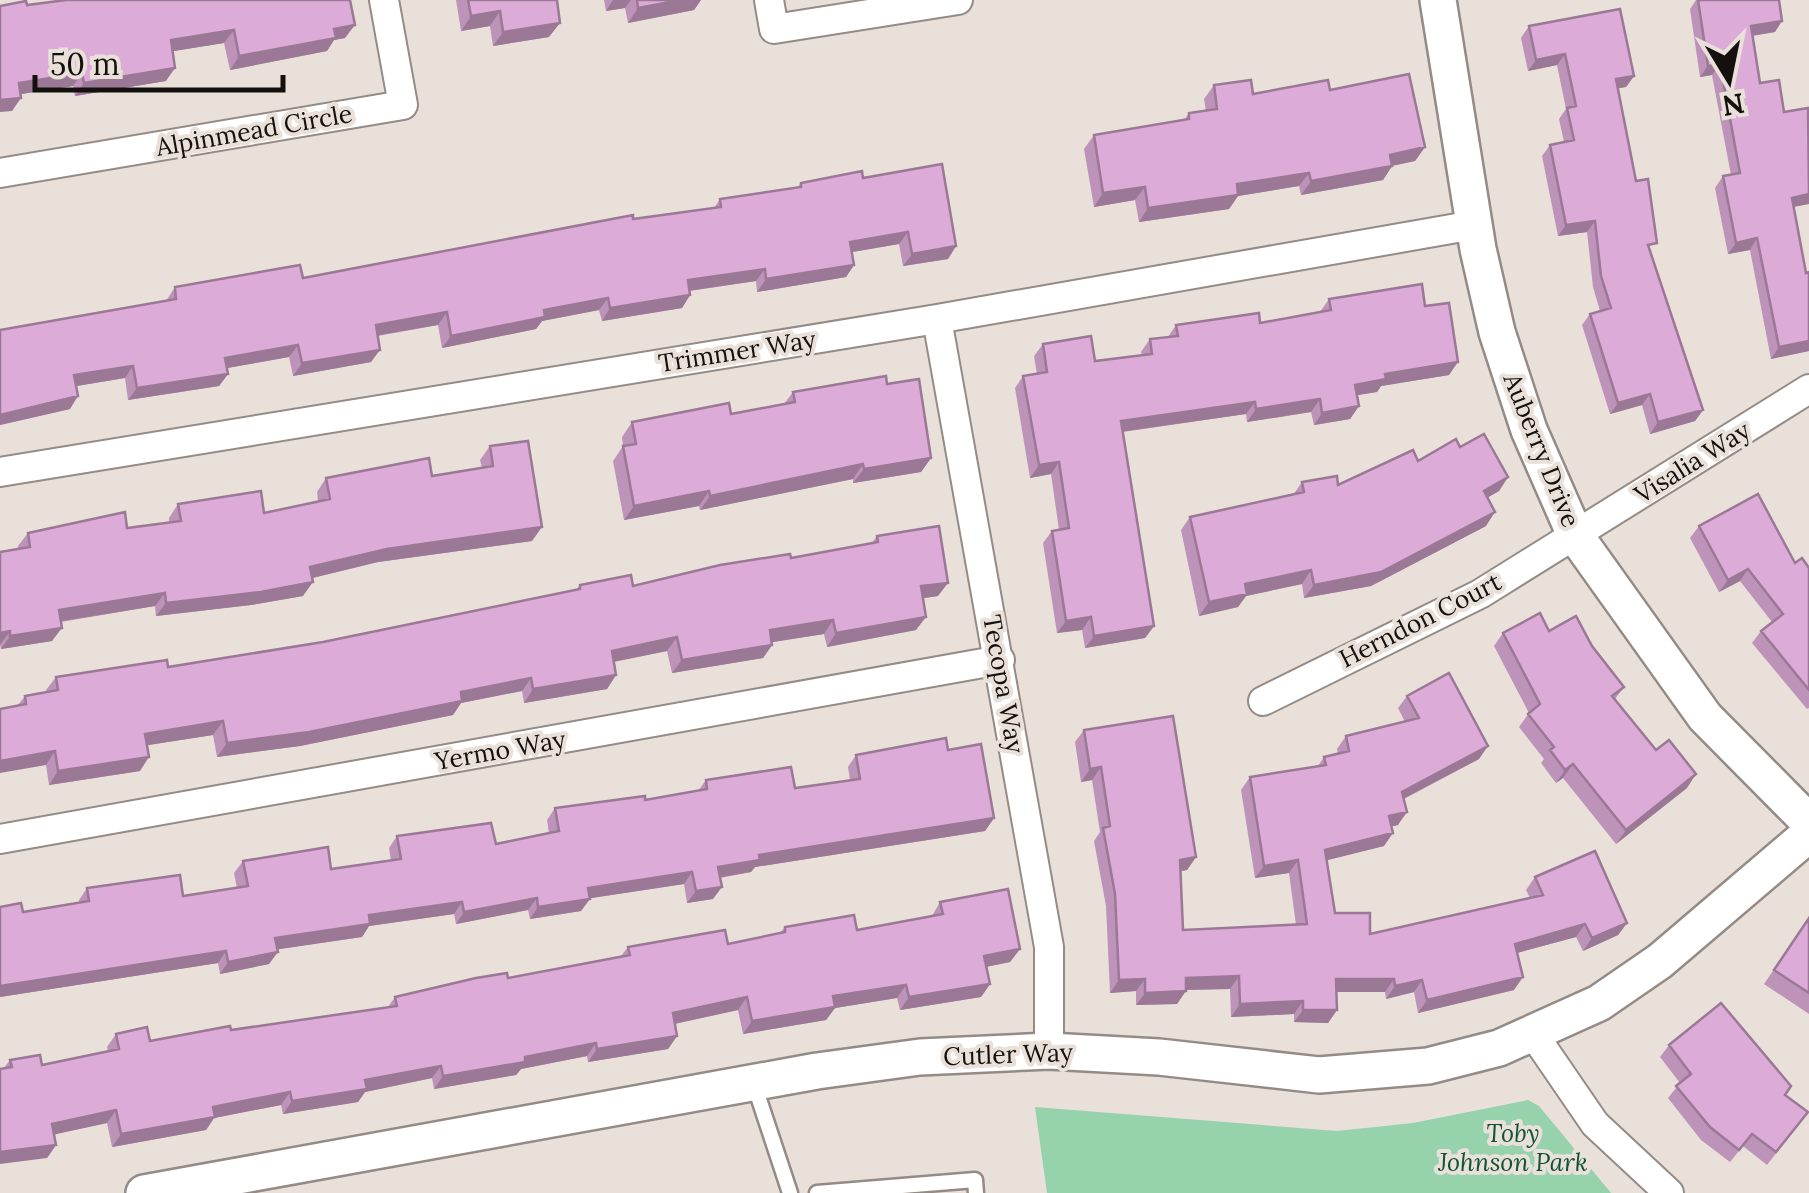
<svg xmlns="http://www.w3.org/2000/svg" width="1809" height="1193" viewBox="0 0 1809 1193" font-family="Lora,serif">
	<rect width="100%" height="100%" fill="#e9e0d9"/>
	<!-- green -->
	<path fill="#96d2ac" d="M1528,1100L1539,1106L1611,1193H1047L1035,1107L1337,1131L1413,1123Z"/>
	<g fill="none" stroke-linecap="round" stroke-linejoin="round">
		<!-- service casing -->
		<g stroke="#948b86" stroke-width="19">
			<path id="service" d="M754,1084L790,1193
				M817,1193L975,1180L976,1193"/>
		</g>
		<!-- minor casing -->
		<g stroke="#948b86" stroke-width="32">
			<path id="minor" d="M769,0L774,29L958,0
				M0,173L403,105L384,0
				M937,319L1049,947V1051
				M0,472L937,319L1474,225
				M1263,701L1480,594L1809,389
				M0,839L1000,660
				M1534,1035L1595,1124L1669,1193"/>
		</g>
		<!-- tertiary casing -->
		<g stroke="#948b86" stroke-width="40">
			<path id="tertiary" d="M1438,0L1478,249L1497,332L1529,430L1575,535L1705,717L1809,822
				M144,1193L817,1071L920,1057L1049,1051L1159,1057L1319,1075L1428,1066L1499,1048L1599,1003L1660,961L1809,834"/>
		</g>
		<!-- service -->
		<use href="#service" stroke="#fff" stroke-width="14"/>
		<!-- minor -->
		<use href="#minor" stroke="#fff" stroke-width="28"/>
		<!-- tertiary -->
		<use href="#tertiary" stroke="#fff" stroke-width="35"/>
	</g>
	<!-- wall -->
	<path fill="#be93b9" d="M456,0H557L549,37L493,46L490,26L461,31Z
		M604,0H701L694,10L628,23L625,8L606,11Z
		M1696,0H1779L1775,32L1753,36L1760,83L1793,207L1809,351L1771,359L1750,250L1728,254L1715,188L1723,176L1731,175L1712,75L1700,77L1690,9Z
		M27,5L345,38L334,40L327,51L230,70L224,43L173,51L166,81L75,96L73,86L21,94L12,111Z
		M1529,26L1634,76L1626,87L1618,88L1651,253L1703,410L1695,421L1650,434L1642,405L1610,414L1582,325L1590,314L1600,311L1593,287L1587,232L1558,236L1542,156L1550,145L1564,142L1559,119L1566,109L1557,65L1528,71L1521,38Z
		M1214,85L1253,94L1330,90L1425,147L1415,161L1392,166L1383,180L1301,195L1299,186L1238,196L1229,209L1139,222L1135,200L1094,207L1084,149L1094,135L1184,120L1189,113L1206,111L1204,99Z
		M863,178L956,246L948,259L903,266L899,244L852,252L854,265L846,277L757,292L756,281L690,291V295L682,308L602,321L599,310L542,321L536,329L442,348L438,325L378,336L371,362L293,376L289,357L227,368L228,374L219,386L128,400L125,378L76,386L70,409L0,425L166,301L175,287L303,278L633,219L714,208L720,199L797,188L801,183Z
		M1329,299L1425,306L1449,375L1381,386L1377,392L1357,395L1359,406L1350,419L1314,425L1311,412L1247,422L1246,414L1123,432L1154,626L1145,638L1085,648L1082,630L1057,633L1043,543L1052,531L1059,530L1051,474L1030,478L1015,388L1023,376L1037,374L1034,356L1043,344L1095,361L1142,355L1141,352L1150,339L1168,337L1176,325L1260,323L1320,312Z
		M887,384L931,458L921,472L853,483V479L700,510L699,506L624,520L613,461L623,446L622,437L632,422L731,414L784,404L793,392Z
		M490,446L532,541L378,562L312,578L303,596L251,605L156,616L155,606L61,622L52,641L1,649L0,645L18,546L28,533L127,528L169,522V518L178,504L264,513L318,501L317,492L326,478L432,476L482,468L480,460Z
		M1418,461L1508,477L1499,491L1487,498L1486,526L1371,586L1304,598L1302,584L1246,596L1238,607L1199,616L1181,530L1190,517L1293,495L1302,482L1338,485Z
		M1699,526L1809,568V708L1807,709L1752,643L1761,631L1772,622L1740,581L1719,592L1690,538Z
		M877,536L938,596L923,598L916,630L827,647L824,634L772,642V645L763,658L672,673L667,651L614,662L616,675L607,689L524,703L522,691L461,703L453,715L300,746L217,757L213,735L147,745L140,771L49,785L46,765L18,705L25,696L47,692L46,690L56,677L168,667L323,642L576,590L580,585L633,586L872,543Z
		M1549,631L1592,646L1624,687L1615,699L1687,788L1616,844L1563,778L1556,783L1541,763L1544,759L1519,727L1529,713L1494,646L1503,633Z
		M1407,696L1479,759L1404,799L1398,825L1391,826L1384,846L1327,860L1335,913L1370,934L1530,898L1526,890L1535,877L1627,923L1618,935L1583,951L1576,937L1517,953L1514,990L1418,1013L1414,992L1386,999L1385,992H1336L1337,1010L1328,1023L1294,1022V1014L1231,1017L1230,989L1186,990L1177,1004L1136,1005V991L1110,993L1106,906L1094,841L1100,832L1092,780L1081,782L1075,742L1084,730L1196,857L1187,870L1181,871L1183,930L1296,925L1289,873L1255,878L1241,790L1250,777L1318,766L1324,757L1338,754L1337,749L1346,736L1405,722L1398,708Z
		M948,750L994,818L985,831L755,867L751,872L720,878L713,899L687,903L684,884L590,898L581,911L530,919L528,910L456,924L454,914L369,926L362,937L277,949L269,964L220,974L218,963L0,997V907L23,912L79,903V900L87,888L183,896L237,888L234,873L243,861L331,869L391,861L389,848L397,836L496,844L549,833L547,820L555,808L645,800L698,791L706,780L795,788L850,780L848,767L856,755Z
		M940,902L1020,949L1010,962L986,967L990,984L981,997L900,1010L897,998L835,1008L826,1020L743,1034L738,1010L675,1024L677,1036L668,1049L588,1062L587,1056L521,1069L516,1075L434,1089L432,1078L365,1092L358,1102L283,1114L281,1105L214,1118L206,1130L112,1147L107,1123L54,1134L56,1145L47,1158L4,1068L10,1060L42,1065L108,1051L107,1047L116,1034L150,1041L388,1007L395,997L508,978L621,956L628,947L728,944L780,933L785,927L857,930L932,916Z
		M1809,918V1014L1764,984Z
		M1669,1045L1785,1095L1808,1112L1767,1165L1743,1146L1730,1162L1701,1140L1668,1098L1680,1083L1660,1057Z"/>
	<!-- shaded-wall -->
	<path fill="#9b7896" d="M613,0H631L625,8L606,11Z
		M681,0H701L694,10L628,23L638,8Z
		M500,11L490,26L461,31L471,16Z
		M1782,21L1775,32L1743,37L1751,26Z
		M560,23L549,37L493,46L503,32Z
		M355,25L345,38L334,40L327,51L230,70L239,56L334,29Z
		M234,30L224,43L162,53L171,40Z
		M1565,54L1557,65L1528,71L1536,60Z
		M1720,64L1712,75L1700,77L1708,66Z
		M175,68L166,81L75,96L84,83Z
		M82,73L73,86L9,96L19,83Z
		M1634,76L1626,87L1608,90L1616,79Z
		M21,98L12,111L0,112V100Z
		M1425,147L1415,161L1386,167L1392,166L1383,180L1301,195L1311,181L1390,155Z
		M1309,173L1299,186L1238,196L1229,209L1139,222L1148,208L1237,184Z
		M1145,187L1135,200L1094,207L1103,193Z
		M1809,194V204L1784,209L1792,198Z
		M1595,221L1587,232L1558,236L1566,225Z
		M908,232L899,244L841,254L850,242Z
		M1757,238L1750,250L1728,254L1736,243Z
		M956,246L948,259L903,266L912,254Z
		M854,265L846,277L757,292L766,279Z
		M765,269L756,281L680,292L688,280Z
		M690,295L682,308L602,321L610,308Z
		M608,298L599,310L542,321L536,329L442,348L451,336L544,310Z
		M447,312L438,325L367,337L376,325Z
		M1809,341V351L1771,359L1779,347Z
		M298,345L289,357L216,370L225,358Z
		M380,350L371,362L293,376L302,363Z
		M1458,362L1449,375L1381,386L1377,392L1346,397L1355,385L1385,374Z
		M133,366L125,378L65,388L74,375Z
		M228,374L219,386L128,400L137,388Z
		M1650,394L1642,405L1610,414L1618,403Z
		M78,396L70,409L0,425V415Z
		M1320,399L1311,412L1247,422L1256,409Z
		M1255,402L1246,414L1112,433L1121,421Z
		M1359,406L1350,419L1314,425L1322,413Z
		M1703,410L1695,421L1650,434L1658,422Z
		M931,458L921,472L853,483L864,469Z
		M1059,462L1051,474L1030,478L1039,465Z
		M863,464L853,479L700,510L710,496Z
		M1508,477L1499,491L1474,505L1484,491Z
		M709,491L699,506L624,520L634,506Z
		M1495,512L1486,526L1371,586L1304,598L1314,585Z
		M542,527L532,541L378,562L300,581L310,567L387,549Z
		M1748,569L1740,581L1719,592L1728,580Z
		M1311,570L1302,584L1246,596L1238,607L1199,616L1209,602L1245,584Z
		M313,582L303,596L251,605L156,616L166,603Z
		M948,583L938,596L912,600L921,586Z
		M165,593L155,606L50,623L59,610Z
		M926,617L916,630L827,647L836,633Z
		M1091,617L1082,630L1057,633L1066,621Z
		M833,620L824,634L760,644L770,630Z
		M1154,626L1145,638L1085,648L1094,636Z
		M62,628L52,641L1,649L10,636Z
		M10,631L0,645V633Z
		M677,637L667,651L602,664L612,651Z
		M772,645L763,658L672,673L682,660Z
		M616,675L607,689L524,703L533,689Z
		M531,678L522,691L461,703L453,715L300,746L217,757L227,743L461,692Z
		M223,721L213,735L136,747L145,734Z
		M1488,746L1479,759L1393,804L1402,792Z
		M55,751L46,765L0,773V761Z
		M149,757L140,771L49,785L58,771Z
		M1573,764L1563,778L1556,783L1565,770Z
		M1101,767L1092,780L1081,782L1090,769Z
		M1696,774L1687,788L1616,844L1626,830Z
		M1407,812L1398,825L1380,829L1389,816Z
		M994,818L985,831L755,867L751,872L710,879L718,867L759,855Z
		M1393,833L1384,846L1316,863L1325,850Z
		M1196,857L1187,870L1171,873L1180,860Z
		M1298,860L1289,873L1255,878L1264,866Z
		M692,872L684,884L579,900L588,888Z
		M722,887L713,899L687,903L696,891Z
		M537,898L528,910L456,924L464,912Z
		M590,899L581,911L530,919L538,907Z
		M462,902L454,914L369,926L362,937L267,951L275,938L369,915Z
		M1627,923L1618,935L1583,951L1592,938Z
		M1585,924L1576,937L1506,956L1515,944Z
		M1020,949L1010,962L975,969L984,956Z
		M226,951L218,963L0,997V986Z
		M278,952L269,964L220,974L228,962Z
		M1239,976L1230,989L1177,990L1186,978Z
		M1523,977L1514,990L1418,1013L1427,1000Z
		M1145,979L1136,991L1110,993L1119,980Z
		M1336,979H1394L1385,992H1327Z
		M1422,980L1414,992L1386,999L1395,986Z
		M990,984L981,997L900,1010L909,997Z
		M906,985L897,998L835,1008L826,1020L743,1034L752,1021L833,996Z
		M1186,991L1177,1004L1136,1005L1145,993Z
		M747,997L738,1010L664,1026L673,1013Z
		M1303,1001L1294,1014L1231,1017L1240,1004Z
		M1303,1010H1337L1328,1023L1294,1022Z
		M677,1036L668,1049L588,1062L597,1049Z
		M596,1043L587,1056L521,1069L516,1075L434,1089L443,1076L525,1057Z
		M441,1066L432,1078L365,1092L358,1102L283,1114L292,1101L365,1080Z
		M290,1092L281,1105L214,1118L206,1130L112,1147L121,1134L213,1107Z
		M116,1110L107,1123L43,1137L52,1124Z
		M56,1145L47,1158L0,1164V1152Z"/>
	<!-- building -->
	<path fill="#ddabd7" stroke="#9b7896" stroke-width="2.5" d="M66,0H350L355,25L334,29L336,38L239,56L234,30L171,40L175,68L84,83L82,73L19,83L21,98L0,100V6L26,1L27,5Z
		M468,0H557L560,23L503,32L500,11L471,16Z
		M637,0H681L638,8Z
		M1698,0H1779L1782,21L1751,26L1760,83L1779,80L1784,112L1808,108L1809,194L1792,198L1806,273L1809,272V341L1779,347L1757,238L1736,243L1723,176L1740,173L1720,64L1708,66Z
		M1620,9L1634,76L1616,79L1636,181L1648,179L1657,243L1648,245L1703,410L1658,422L1650,394L1618,403L1590,314L1611,308L1601,276L1595,221L1566,225L1550,145L1574,140L1567,108L1576,106L1565,54L1536,60L1529,26Z
		M1409,74L1425,147L1390,155L1392,166L1311,181L1309,173L1237,184L1238,195L1148,208L1145,187L1103,193L1094,135L1189,119V113L1217,109L1214,85L1251,80L1253,94L1328,80L1330,90Z
		M942,164L956,246L912,254L908,232L850,242L854,265L766,279L765,269L688,280L690,295L610,308L608,298L544,310L545,317L451,336L447,312L376,325L380,350L302,363L298,345L225,358L228,374L137,388L133,366L74,375L78,396L0,415V330L176,299L175,287L300,265L303,278L633,215V219L721,207L720,199L801,187V183L862,171L863,178Z
		M1422,284L1425,306L1449,303L1458,362L1385,374L1386,379L1355,385L1359,406L1322,413L1320,399L1256,409L1255,402L1121,421L1154,626L1094,636L1091,617L1066,621L1052,531L1069,528L1059,462L1039,465L1023,376L1047,372L1043,344L1091,336L1095,361L1152,354L1150,339L1178,336L1176,325L1259,313L1260,323L1331,310L1329,299Z
		M886,376L887,384L919,379L931,458L864,469L863,464L710,496L709,491L634,506L623,446L636,444L632,422L729,403L731,414L795,402L793,392Z
		M1484,434L1508,477L1484,491L1495,512L1381,572L1314,585L1311,570L1245,584L1247,594L1209,602L1190,517L1304,492L1302,482L1337,476L1338,485L1413,450L1418,461L1456,439L1460,447Z
		M528,441L542,527L387,549L310,567L313,582L261,592L166,603L165,593L59,610L62,628L10,636V631L0,633V552L30,547L28,533L125,512L127,528L181,521L178,504L261,491L264,513L330,499L326,478L429,458L432,476L493,466L490,446Z
		M1758,494L1795,563L1802,558L1809,568V690L1761,631L1783,614L1748,569L1728,580L1699,526Z
		M939,526L948,583L921,586L926,617L836,633L833,620L770,630L772,645L682,660L677,637L612,651L616,675L533,689L531,678L461,692L462,701L309,732L227,743L223,721L145,734L149,757L58,771L55,751L0,761V709L26,704L25,696L58,690L56,677L167,660L168,667L323,642L580,589V585L631,575L633,586L720,565L790,554L791,558L878,542L877,536Z
		M1540,613L1549,631L1576,616L1592,646L1624,687L1612,696L1656,750L1669,740L1696,774L1626,830L1573,764L1565,770L1550,750L1554,747L1528,714L1540,704L1503,633Z
		M1449,673L1488,746L1402,792L1407,812L1389,816L1393,833L1325,850L1335,913H1370V934L1543,895L1535,877L1595,851L1627,923L1592,938L1585,924L1515,944L1523,977L1427,1000L1422,980L1395,986L1394,979H1336L1337,1010H1303V1001L1240,1004L1239,976L1186,978V991L1145,993V979L1119,980L1115,894L1103,828L1110,826L1101,767L1090,769L1084,730L1173,716L1196,857L1180,860L1183,930L1307,924L1298,860L1264,866L1250,777L1326,765L1324,757L1349,751L1346,736L1419,718L1407,696Z
		M946,738L948,750L981,744L994,818L759,855L760,860L718,867L722,887L696,891L692,872L588,888L590,899L538,907L537,898L464,912L462,902L369,915L370,924L275,938L278,952L228,962L226,951L0,986V907L21,903L23,912L89,901L87,888L180,875L183,896L248,886L243,861L328,847L331,869L401,859L397,836L491,823L496,844L559,831L555,808L645,796V800L707,789L706,780L791,767L795,788L860,779L856,755Z
		M1008,889L1020,949L984,956L990,984L909,997L906,985L833,996L835,1007L752,1021L747,997L673,1013L677,1036L597,1049L596,1043L525,1057V1062L443,1076L441,1066L365,1080L367,1089L292,1101L290,1092L213,1107L215,1117L121,1134L116,1110L52,1124L56,1145L0,1152V1069L12,1067L10,1060L40,1055L42,1065L119,1049L116,1034L147,1027L150,1041L230,1026L231,1030L397,1006L395,997L476,978L507,973L508,978L630,955L628,947L725,930L728,944L785,932V927L854,915L857,930L943,914L940,902Z
		M1809,918V993L1774,970Z
		M1721,1003L1791,1086L1785,1095L1808,1112L1776,1152L1752,1134L1739,1150L1710,1127L1676,1086L1691,1074L1669,1045Z"/>
	<g text-anchor="middle" dominant-baseline="central" stroke-width="8" stroke-linejoin="round" paint-order="stroke">
		<!-- street labels -->
		<g font-size="25" fill="#13100e" stroke="#e9e0d9">
			<text transform="translate(254 130) rotate(-10)">Alpinmead Circle</text>
			<text transform="translate(737 351) rotate(-9)">Trimmer Way</text>
			<text transform="translate(1542 450) rotate(68)">Auberry Drive</text>
			<text transform="translate(1692 462) rotate(-32)">Visalia Way</text>
			<text transform="translate(1420 620) rotate(-27)">Herndon Court</text>
			<text transform="translate(1004 684) rotate(80)">Tecopa Way</text>
			<text transform="translate(500 750) rotate(-10)">Yermo Way</text>
			<text transform="translate(1008 1054) rotate(-2)">Cutler Way</text>
		</g>
		<!-- park labels -->
		<g font-size="25" font-style="italic" fill="#0f5533" stroke="#e9e0d9">
			<text x="1513" y="1133">Toby<tspan x="1513" dy="29">Johnson Park</tspan></text>
		</g>
	</g>
	<!-- north arrow -->
	<g transform="translate(1729 80) rotate(170)" stroke="#e9e0d9" stroke-width="8" paint-order="stroke">
	<path d="M0-8L18 38L0 25L-18 38Z" fill="#13100e"/>
	<text y="-15" font-size="28" font-weight="bold" text-anchor="middle" fill="#13100e">N</text>
	</g>
	<!-- scale -->
	<path d="M35 75v15h248v-15" fill="none" stroke="#13100e" stroke-width="5"/>
	<text x="50" y="75" font-size="30" fill="#13100e" stroke="#e9e0d9" stroke-width="8" paint-order="stroke">50 m</text>
</svg>
